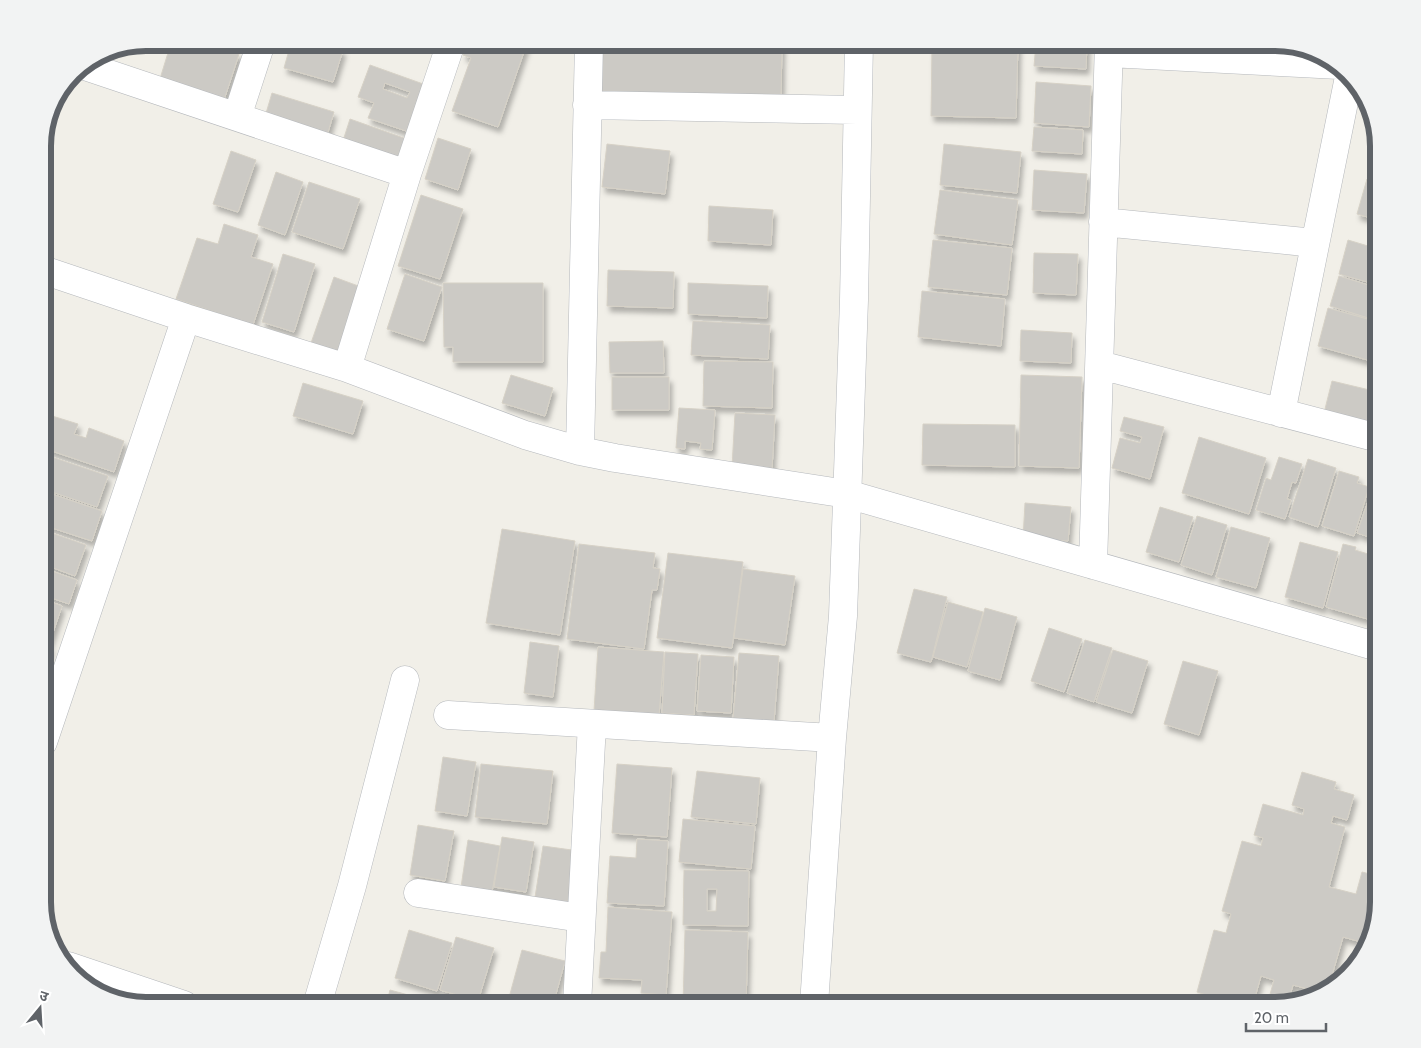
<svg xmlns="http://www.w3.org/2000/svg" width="1421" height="1048" viewBox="0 0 1421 1048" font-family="Cabin,'Noto Sans Devanagari',sans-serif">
	<defs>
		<filter id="shadow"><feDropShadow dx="3" dy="5.5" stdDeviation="2.5" flood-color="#0004"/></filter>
	</defs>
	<rect width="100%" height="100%" fill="#f1efe8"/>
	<!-- building -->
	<path fill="#cccac5" stroke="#d6d1c6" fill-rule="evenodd" filter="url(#shadow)" d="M171,43H205L239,54L223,103L159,82Z
		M291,43H317L343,50L333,82L284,68Z
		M468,43H527L498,127L452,111L471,58L463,55Z
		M596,43H782L781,96L595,93Z
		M932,43H1018L1016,118L931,116Z
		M1036,43H1087L1086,69L1034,66Z
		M370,65L426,85L409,132L368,118L374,103L358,97ZM385,83L410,92L407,98L383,89Z
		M1036,82L1091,86L1089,127L1034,123Z
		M272,93L334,112L326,139L264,120Z
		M350,119L415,142L405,169L341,147Z
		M1034,127L1083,130L1082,154L1032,151Z
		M438,138L471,149L458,190L425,179Z
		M607,144L670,151L665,194L602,187Z
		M944,144L1021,152L1017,193L940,185Z
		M1376,144L1378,146V179L1368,176Z
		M231,151L256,160L238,212L213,204Z
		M1034,170L1087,174L1084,213L1032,210Z
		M276,172L303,182L285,235L258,225Z
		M1367,179L1378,182V220L1357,214Z
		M309,182L360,199L343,249L292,232Z
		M940,190L1018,200L1012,245L934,234Z
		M421,195L463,209L440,279L398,266Z
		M709,206L773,210L771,245L708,241Z
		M224,224L258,235L251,257L273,264L253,325L176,299L197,238L218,244Z
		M933,240L1012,248L1007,295L928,287Z
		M1348,240L1378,249V285L1339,274Z
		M1034,253L1078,254L1076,295L1033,293Z
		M283,254L315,264L294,332L262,322Z
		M608,270L674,272L673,308L607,306Z
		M405,274L442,287L424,341L387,329Z
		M1339,276L1378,288V321L1330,306Z
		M334,277L361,287L338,352L311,343Z
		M443,283H543V362H453V347H444Z
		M688,283L768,286L767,318L688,314Z
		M922,291L1005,299L1001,346L918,337Z
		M1328,308L1378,322V363L1318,346Z
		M693,321L770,325L768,359L691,355Z
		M1021,330L1072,333L1071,363L1020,361Z
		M663,341L664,373H610L609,342Z
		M704,361L773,362L772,408L703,406Z
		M511,375L553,388L545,416L502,403Z
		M1021,375L1082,377L1079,468L1019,466Z
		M612,377H669V410H612Z
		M1332,381L1378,392V429L1323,417Z
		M303,383L363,401L353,434L293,416Z
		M679,408L715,410L712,450L700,449L701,443L685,441V449L676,448Z
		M735,413L775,415L772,469L732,467Z
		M49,415L78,424L74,434L86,438L89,428L124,441L114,472L43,448V434Z
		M1124,417L1164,427L1150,479L1112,468L1120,438L1140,443L1142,437L1120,431Z
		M923,424L1015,425V467L922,465Z
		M1199,437L1266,458L1249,514L1182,493Z
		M43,454L108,476L97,507L43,489Z
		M1279,457L1302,464L1296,483L1292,482L1287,499L1291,500L1285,519L1256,510L1266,478L1271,480Z
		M1308,459L1336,468L1318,527L1289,517Z
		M1339,471L1359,477L1357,483L1369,487L1354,536L1322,526Z
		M1374,484L1378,486V540L1357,533Z
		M43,491L102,511L92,541L43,525Z
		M1025,503L1071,507L1068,541L1023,538Z
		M1160,507L1193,517L1179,562L1146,552Z
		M1197,516L1227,525L1212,575L1181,565Z
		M1231,527L1270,538L1256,588L1216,577Z
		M502,529L575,541L560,635L486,623Z
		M43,530L86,545L75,576L43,564Z
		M1300,542L1338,552L1323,608L1285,597Z
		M579,544L655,553L653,568L660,569L657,590H652L644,649L567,639Z
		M1343,544L1356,547L1355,550L1378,557V622L1326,607Z
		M668,553L743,562L732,648L657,638Z
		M43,568L77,580L69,604L43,595Z
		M743,569L795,576L785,645L734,638Z
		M914,589L947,597L931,662L897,653Z
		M43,599L62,606L49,644L43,642Z
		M948,602L983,612L967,667L933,657Z
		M985,608L1017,617L1000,680L968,671Z
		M1049,628L1082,639L1064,692L1031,681Z
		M1085,640L1112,648L1094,702L1067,693Z
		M530,642L559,646L553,697L524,693Z
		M43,644L51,647L43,671Z
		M598,647L664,652L659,716L594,711Z
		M1113,650L1148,661L1132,713L1096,702Z
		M665,652L698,654L694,715L662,713Z
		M739,653L779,656L774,722L733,719Z
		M701,655L734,657L731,713L697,711Z
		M1183,661L1218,671L1199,735L1164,724Z
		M443,757L476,762L467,816L435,811Z
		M481,764L553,771L547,824L475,817Z
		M617,764L672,768L667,837L612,833Z
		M697,771L760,778L756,824L691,817Z
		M1302,772L1336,782L1334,789L1354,795L1347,820L1333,816L1331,823L1345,827L1329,887L1356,894L1362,872L1378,876V902L1365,943L1343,937L1328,989L1323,993L1293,985L1288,1002L1267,1005L1274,980L1261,976L1253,1004L1246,1002L1245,1005H1206L1209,996L1197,992L1214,930L1226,933L1231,914L1222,911L1242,841L1261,846L1263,838L1254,835L1263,804L1303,815L1304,809L1292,805Z
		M683,819L755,826L751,869L679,862Z
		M418,825L454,831L445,881L410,875Z
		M1378,832V869L1369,866Z
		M502,837L534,842L526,892L494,887Z
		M637,839L668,841L664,906L607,903L610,856L636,858Z
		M468,840L500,846L492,892L461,887Z
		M543,846L579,851L571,903L535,897Z
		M684,870L749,871L748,926L683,925ZM707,889H717L716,911H707Z
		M608,907L672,912L666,995L641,993L642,980L599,978L601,952H606Z
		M409,930L452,943L437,991L395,978Z
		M685,930L748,932L746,1005H683Z
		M456,937L494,948L478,1001L440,990Z
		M522,950L565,961L553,1005H507Z
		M390,990L434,1002L433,1005H423L424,1003L408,999L407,1003L417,1005H386Z"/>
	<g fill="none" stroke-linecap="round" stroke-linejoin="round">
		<!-- minor casing -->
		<g stroke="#b5b8bc" stroke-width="29">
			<path id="minor" d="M1109,53L1339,65
				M82,65L407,174
				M587,105L857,110
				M237,117L261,43
				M1103,222L1315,243
				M43,270L186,318L347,368L525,435L580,451L615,458L847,494L1378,647
				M1100,365L1378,438
				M347,368L407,174L451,43
				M1281,413L1349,77
				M580,451L589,43
				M1093,565L1109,43
				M448,715L832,738
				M43,742L186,318
				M418,893L581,918
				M68,966L184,1005
				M317,1005L352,886L405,680
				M577,1005L592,724
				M814,1005L832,738L843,616L854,300L859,43"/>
		</g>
		<!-- minor -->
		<use href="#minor" stroke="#fff" stroke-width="28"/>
	</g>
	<!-- crop -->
	<path d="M0 0H1421V1048H0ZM146 51H1275A95 95 0 0 1 1370 146V902A95 95 0 0 1 1275 997H146A95 95 0 0 1 51 902V146A95 95 0 0 1 146 51Z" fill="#f2f3f3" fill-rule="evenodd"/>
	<path fill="none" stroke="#5f6368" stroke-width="6" d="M146 51H1275A95 95 0 0 1 1370 146V902A95 95 0 0 1 1275 997H146A95 95 0 0 1 51 902V146A95 95 0 0 1 146 51Z"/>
	<!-- north arrow -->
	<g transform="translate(40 1008) rotate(18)" stroke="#ffffff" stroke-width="4" paint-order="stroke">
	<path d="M0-4L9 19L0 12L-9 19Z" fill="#5f6368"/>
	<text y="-8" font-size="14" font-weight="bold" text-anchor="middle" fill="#5f6368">उ</text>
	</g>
	<!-- scale -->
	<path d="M1246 1023v8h80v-8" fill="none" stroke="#5f6368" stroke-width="2.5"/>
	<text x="1254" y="1023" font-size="15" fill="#5f6368" stroke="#ffffff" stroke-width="4" paint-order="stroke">20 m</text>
</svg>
